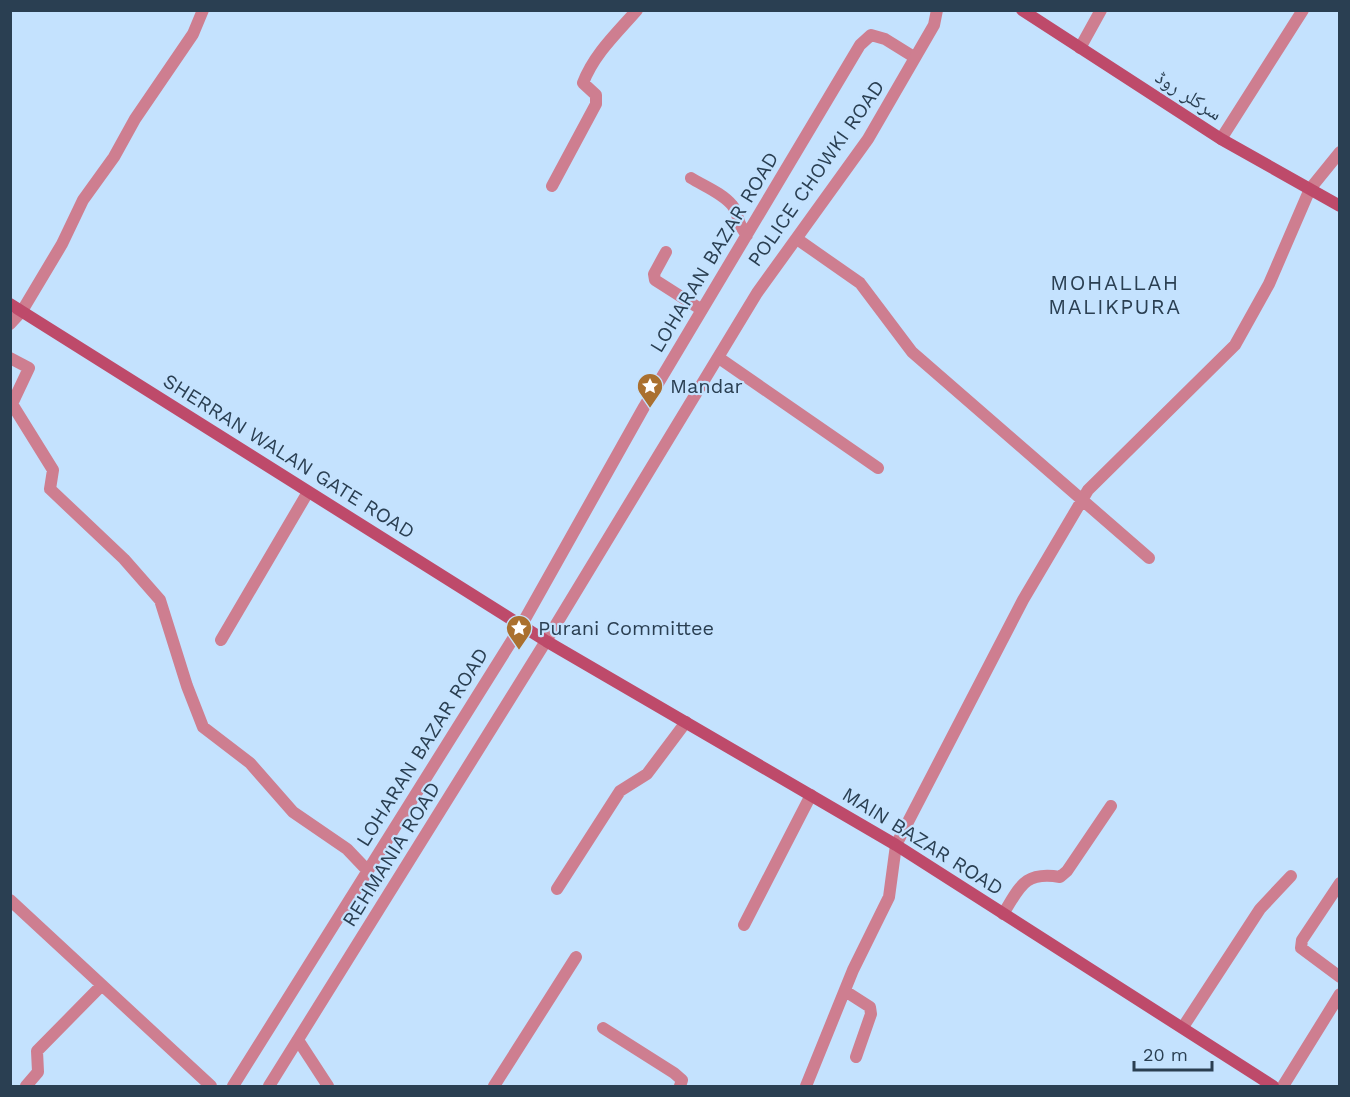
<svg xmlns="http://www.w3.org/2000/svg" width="1350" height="1097" viewBox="0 0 1350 1097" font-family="'Work Sans','Noto Naskh Arabic',sans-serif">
	<rect width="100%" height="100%" fill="#c4e2fe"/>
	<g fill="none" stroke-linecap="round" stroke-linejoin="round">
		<!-- minor -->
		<path stroke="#ce7e90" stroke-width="12" d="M1080,48L1101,10
			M1221,139L1303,10
			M691,178C704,186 722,193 732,205C740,214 735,222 747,235
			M552,186L596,104V95L583,83C594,54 617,33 637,10
			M797,239L860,283L912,352L1149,558
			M666,252L654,274L655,280L702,310
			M10,324L22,311L62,244L83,200L114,157L135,119L193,34L203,10
			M10,358L29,368L12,404L53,470L50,489L124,559L160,600L187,686L203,727L250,763L293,812L347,849L368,871
			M719,358L878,468
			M221,640L308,492
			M1340,883L1302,940L1301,948L1340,977
			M557,889L620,791L647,774L686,722
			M10,900L211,1086
			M1003,914C1020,887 1024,871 1060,877L1067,871L1111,806
			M744,925L811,795
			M845,991L870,1007L871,1014L856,1057
			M1183,1027L1260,909L1291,876
			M603,1028L674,1073L682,1080L680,1086
			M298,1040L328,1086
			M26,1086L38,1072L37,1051L102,985
			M233,1086L521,626L644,407L860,45L871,35L885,39L914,57
			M494,1086L576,957
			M806,1086L853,970L889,897L896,845L1023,600L1088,490L1235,345L1269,284L1310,189L1340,152
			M1283,1086L1340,994"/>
		<!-- tertiary -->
		<path stroke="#ce7e90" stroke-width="12" d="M269,1086L546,641L757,293L868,139L934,25L937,10"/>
		<!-- secondary -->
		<path stroke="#be4a6a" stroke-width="12" d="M1022,10L1221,139L1340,206
			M10,304L546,641L896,845L1273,1086"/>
	</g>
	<!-- icons -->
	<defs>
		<g id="sight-pin" transform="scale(1.35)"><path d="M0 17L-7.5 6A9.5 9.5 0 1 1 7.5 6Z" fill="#aa702f" stroke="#c4e2fe"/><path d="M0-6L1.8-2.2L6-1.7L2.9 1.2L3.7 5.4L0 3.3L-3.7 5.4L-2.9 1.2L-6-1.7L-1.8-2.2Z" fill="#fff"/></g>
	</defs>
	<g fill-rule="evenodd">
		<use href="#sight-pin" x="650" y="386"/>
		<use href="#sight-pin" x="519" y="628"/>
	</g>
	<g text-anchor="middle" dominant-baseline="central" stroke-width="4.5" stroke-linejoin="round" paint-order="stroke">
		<!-- street labels -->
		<g font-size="20" fill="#2a3f52" stroke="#c4e2fe">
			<text transform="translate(1189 95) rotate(33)">سرکلر روڈ</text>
			<text transform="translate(816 173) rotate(-55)">POLICE CHOWKI ROAD</text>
			<text transform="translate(714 252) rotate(-59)">LOHARAN BAZAR ROAD</text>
			<text transform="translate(289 456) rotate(32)">SHERRAN WALAN GATE ROAD</text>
			<text transform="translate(422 747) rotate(-58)">LOHARAN BAZAR ROAD</text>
			<text transform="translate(923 841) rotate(32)">MAIN BAZAR ROAD</text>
			<text transform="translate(391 854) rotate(-58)">REHMANIA ROAD</text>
		</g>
		<!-- poi labels -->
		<g font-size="20" fill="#2a3f52" stroke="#c4e2fe" text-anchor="start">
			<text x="670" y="386">Mandar</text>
			<text x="538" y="628">Purani Committee</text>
		</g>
		<!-- neighbourhood labels -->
		<g font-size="21" letter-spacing="1.5" fill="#2a3f52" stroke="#c4e2fe">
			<text x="1115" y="282">MOHALLAH<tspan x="1115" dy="24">MALIKPURA</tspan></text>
		</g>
	</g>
	<!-- border -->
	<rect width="1350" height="1097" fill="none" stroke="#2a3f52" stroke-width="24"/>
	<!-- scale -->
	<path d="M1134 1061v9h78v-9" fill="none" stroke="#2a3f52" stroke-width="3"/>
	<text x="1143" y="1061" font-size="18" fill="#2a3f52" stroke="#c4e2fe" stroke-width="4.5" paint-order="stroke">20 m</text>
</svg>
